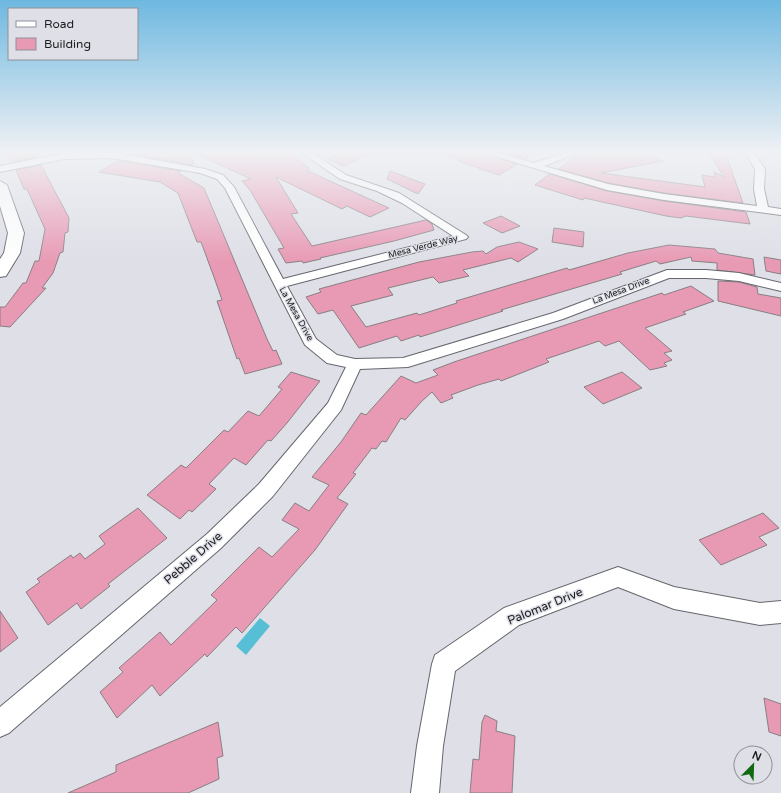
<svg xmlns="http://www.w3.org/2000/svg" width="781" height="793" viewBox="0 0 781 793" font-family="'Varela Round',sans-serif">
	<rect width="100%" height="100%" fill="#dedfe7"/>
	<!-- water -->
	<path fill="#57bfd5" d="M260,618L270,626L246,655L236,646Z"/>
	<!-- building -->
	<path fill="#e899b4" stroke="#887f82" d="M8,152H34L36,157L12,162Z
		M135,152H189L194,164L192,165L132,154Z
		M192,152H288L309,168L308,171L389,208L370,217L347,206L342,209L276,177L298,213L291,214L312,246L426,220L432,224L434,230L394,241L320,258L321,259L303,263L302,261L286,263L278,249L284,248L250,190L242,181L251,179Z
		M343,152H373L344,166L327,159Z
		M446,152H480L517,164L499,175L458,161L460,160L446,155Z
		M501,152H537L526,159Z
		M603,152H618L622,155L645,152L663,161L601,173L705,187L702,175L715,177L714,172L724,177L708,152H725L743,203L664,193L608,183L559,169L574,158Z
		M118,161L181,171L178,173L204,188L267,339L273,351L276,350L282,364L245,374L239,358L237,359L217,301L222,300L214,277L201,242H197L178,193L160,182L99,172Z
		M41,165L69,218L68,232L65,233L63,252L60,253L53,273L42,288H46L10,327L0,326V307H5L23,283H26L35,261H39L45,229L27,189H24L16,170Z
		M390,171L425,184L418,194L387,179Z
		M550,174L607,191L664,201L746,212L750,224L686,216L681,218L666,216L584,198L583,200L535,185Z
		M501,216L520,226L502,233L483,223Z
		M554,228L584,232L583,247L552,242Z
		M519,242L538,249L518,262L511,258L463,270L469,276L439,283L433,277L388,288L393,295L351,306L366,327L417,313L419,315L457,303L456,301L567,268L569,270L628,253L669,245L715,249L718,253L753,259L755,275L717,270V263L692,261L691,257L660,264L656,261L620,272L622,274L501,310L503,311L420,337L419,335L401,341L397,336L359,348L333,310L318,314L306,297L321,292L319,289L419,262L472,252L483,251L486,254L497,247Z
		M764,257L781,260V274L766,271Z
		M718,281L739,282L757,287L758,294L781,298V316L718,301Z
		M691,286L714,301L683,312L686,314L645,328L672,351L664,353L672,360L664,363L667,366L650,370L619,341L605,346L599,341L546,359L549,362L501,381L499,379L478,385L451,395L453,398L441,403L432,392L422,401L405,420L401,418L386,442L382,441L376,449L372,448L353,473L356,474L337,498L348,504L315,550L242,633L236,627L207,657L205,654L160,696L152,685L117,718L100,692L123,672L119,668L160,632L171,645L217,600L211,595L259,547L272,557L299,529L282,520L295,503L309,511L329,485L312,477L341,442L361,413L366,415L401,376L416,383L438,375L433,370L454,362L662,293L664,295Z
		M291,372L320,381L287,423L271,441L268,440L246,465L234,458L209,484L216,489L192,512L189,510L180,519L147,495L181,465L186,468L224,430L228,432L248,411L259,416L282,389L278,387Z
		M622,372L642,388L603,404L584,387Z
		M138,508L167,538L108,584L110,586L81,609L77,603L48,625L26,592L40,582L37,579L71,555L73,558L80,553L85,559L105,544L99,536Z
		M763,513L779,528L759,537L767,545L721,565L699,540Z
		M0,611L18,638L0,652Z
		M764,698L781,704V736L769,732Z
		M485,715L497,721L496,731L515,736L512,793H470L473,759L479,760L482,722Z
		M218,722L223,756L217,758L219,779L188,793H68L116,772V765Z"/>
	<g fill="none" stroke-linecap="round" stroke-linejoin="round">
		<!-- minor casing -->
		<g stroke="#66676e" stroke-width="2">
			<path id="minor" d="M112,152L205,169L223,175L234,187L283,279L453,236L402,203L377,191L340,179L300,152H311L346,175L399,193L466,235L468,237L466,239L287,286L316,339L337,355L355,359L403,358L553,313L667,270H706L739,273L781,283V291L739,281L706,278H669L563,319L408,367L360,369L341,410L273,496L221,548L9,733L0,737V707L207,534L259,484L328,403L346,367L327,363L305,345L225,188L217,179L200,173L112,158L64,159L0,172V166L64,153Z
				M481,152H495L534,163L568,152H581L544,166L608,184L664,194L757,206L754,189L755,169L745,152H753L765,169L764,189L768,207L781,209V215L664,200L607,190Z
				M618,567L674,587L760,603L781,601V623L760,625L674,609L618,587L519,625L455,671L443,746L439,793H411L417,746L432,664L435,655L504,608Z"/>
		</g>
		<!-- secondary casing -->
		<g stroke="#66676e" stroke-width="2">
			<path id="secondary" d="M0,181L7,185L24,233L20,253L6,276L0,277V259L4,253L8,233L0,206Z"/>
		</g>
		<!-- minor -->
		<use href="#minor" fill="#fff" fill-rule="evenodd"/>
		<!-- secondary -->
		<use href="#secondary" fill="#fff" fill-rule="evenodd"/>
	</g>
	<!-- sky -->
	<linearGradient id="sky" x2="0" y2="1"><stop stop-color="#6eb8e0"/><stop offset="0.58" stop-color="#f0f1f4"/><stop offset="1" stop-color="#f0f1f4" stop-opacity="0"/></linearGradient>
	<rect width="781" height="263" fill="url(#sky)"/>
	<g text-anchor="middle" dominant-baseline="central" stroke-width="3" stroke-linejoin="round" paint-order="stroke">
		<!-- far-street labels -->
		<g font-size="9" fill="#1c1c1f" stroke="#dedfe7">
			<text transform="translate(423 247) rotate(-14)">Mesa Verde Way</text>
			<text transform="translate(621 291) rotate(-21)">La Mesa Drive</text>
			<text transform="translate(296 314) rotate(61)">La Mesa Drive</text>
		</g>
		<!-- near-street labels -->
		<g font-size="12" fill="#1c1c1f" stroke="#dedfe7">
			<text transform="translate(193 558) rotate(-41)">Pebble Drive</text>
			<text transform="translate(545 606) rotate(-22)">Palomar Drive</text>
		</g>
	</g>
	<!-- legend -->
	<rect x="8" y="8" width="130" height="52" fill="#dedfe7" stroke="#909197"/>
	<rect x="16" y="21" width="20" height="6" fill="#ffffff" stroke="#909197"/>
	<text x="44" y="28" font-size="12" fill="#1c1c1f">Road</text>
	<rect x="16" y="38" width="20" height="12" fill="#e899b4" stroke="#909197"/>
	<text x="44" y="48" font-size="12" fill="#1c1c1f">Building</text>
	<!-- north arrow -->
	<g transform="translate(753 765) rotate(23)"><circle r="19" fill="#dedfe7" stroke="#909197"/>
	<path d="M0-3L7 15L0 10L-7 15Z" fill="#116a12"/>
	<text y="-6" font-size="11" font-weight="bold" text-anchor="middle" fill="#1c1c1f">N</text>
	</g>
</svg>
